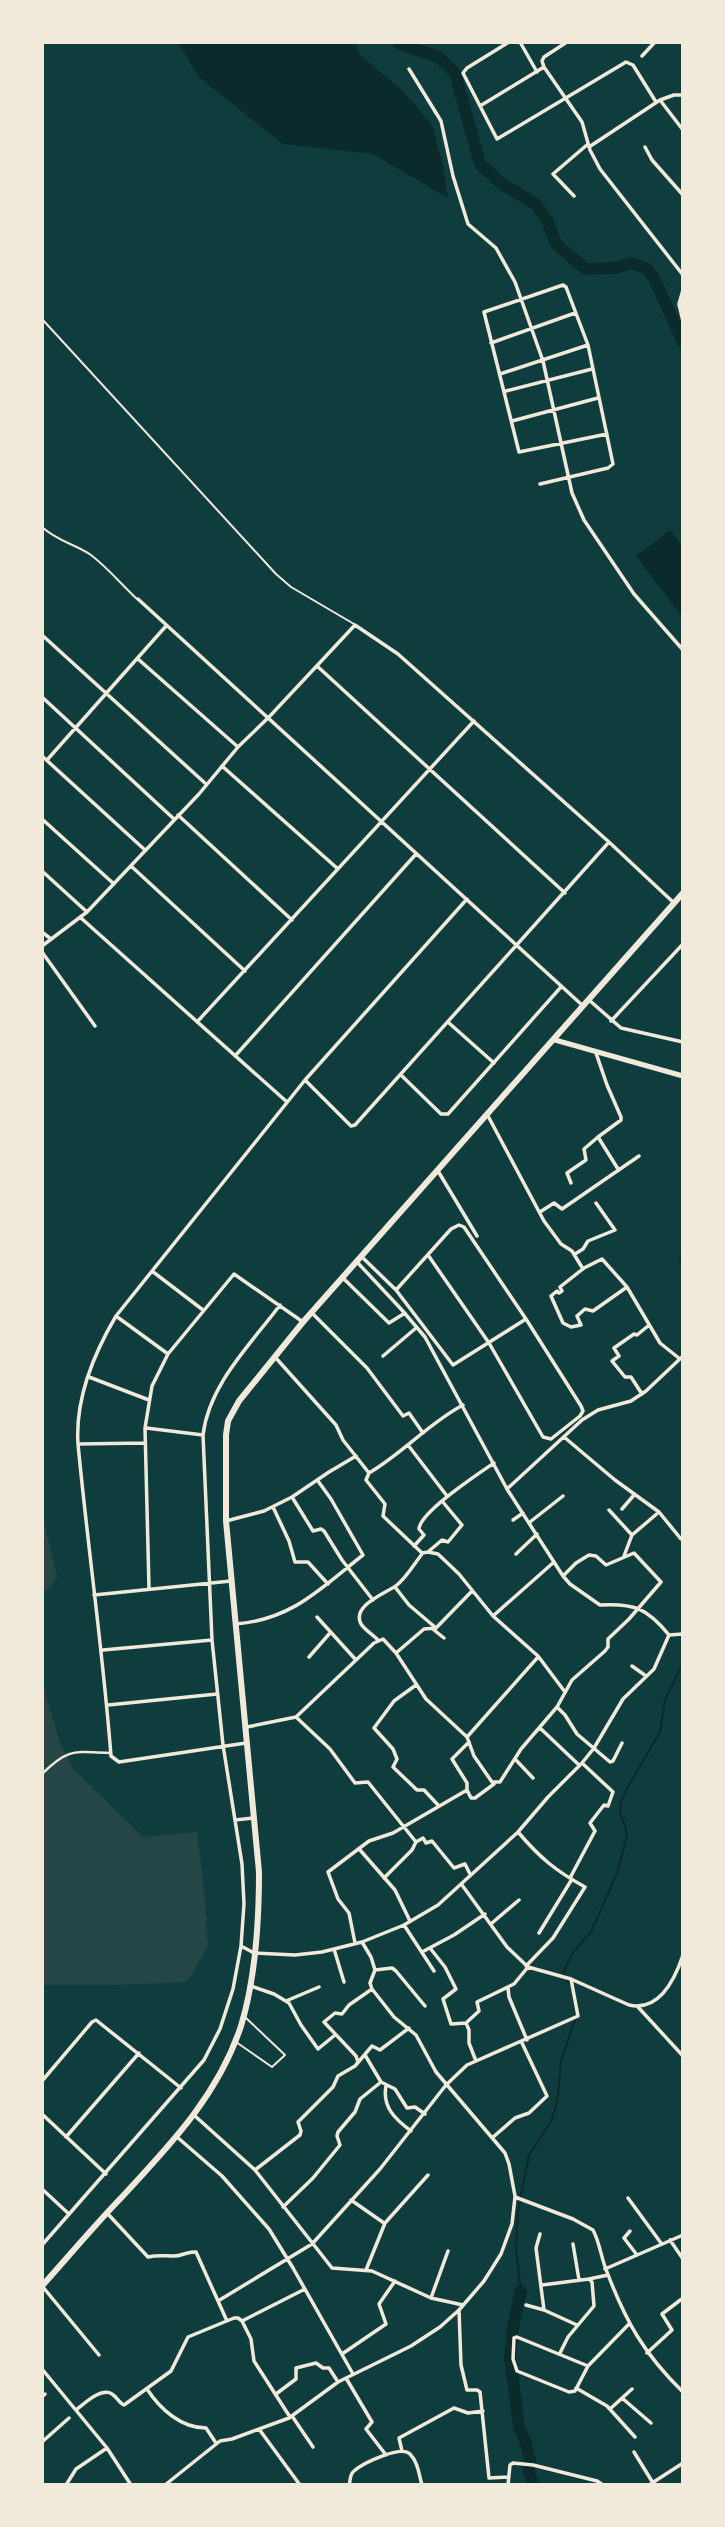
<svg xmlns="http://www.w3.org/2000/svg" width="725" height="2527" viewBox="0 0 725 2527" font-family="Commissioner,sans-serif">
	<rect width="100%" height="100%" fill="#0f3d3e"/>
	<!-- green -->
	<path fill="#244646" d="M42,1513L57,1577L49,1589L42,1593Z
		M42,1682L61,1745L74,1770L143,1837L197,1832L204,1888L208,1946L191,1976L185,1982L119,1985H42Z"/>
	<!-- water -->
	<path fill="#0a2a2b" d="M178,42H355L360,55L403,91L432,125L443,164L448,198L373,154L283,144L198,76Z
		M670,530L683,547V618L636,556Z"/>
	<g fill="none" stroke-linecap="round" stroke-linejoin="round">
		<!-- stream -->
		<path stroke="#0a2a2b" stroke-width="2" d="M683,1252L680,1258L683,1264
			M570,1985L563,1973L573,1952L591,1932L617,1873L627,1836L625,1825L620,1814L621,1802L626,1790L660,1732L665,1700L683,1663
			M521,2291L516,2249L518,2211L529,2155L550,2123L555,2110L558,2095L561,2061L576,2017"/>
		<!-- river -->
		<path stroke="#0a2a2b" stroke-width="12" d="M398,42L402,45L439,57L455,73L480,164L502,184L536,204L548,222L556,244L586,269L615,268L631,263L646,268L654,278L683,342
			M521,2291L513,2327L510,2357L519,2427L525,2440L530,2459L529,2473L534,2485"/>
		<!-- service -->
		<path stroke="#f1e9da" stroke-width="2" d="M42,319L276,574L291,587L354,624
			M42,527C57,541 75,544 91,555C108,568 122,585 137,599
			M236,2042L272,2067L285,2055L246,2018"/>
		<!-- pedestrian -->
		<path stroke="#f1e9da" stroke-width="2.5" d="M42,1774C69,1747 75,1752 111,1753"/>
		<!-- minor -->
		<path stroke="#f1e9da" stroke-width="3.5" d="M509,42L467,68L463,73L497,139L626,62L633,65L656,102
			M520,42L537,72
			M567,42L544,57L542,61L544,67L582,122L590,150L600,169L683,275
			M642,56L655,42
			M409,69L441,121L453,176L468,224L496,248L515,282L543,361L572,493L584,520L634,594L683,650
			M660,100L683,130
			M480,106L544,67
			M589,147L660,100L674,95H683
			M645,147L652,160L683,195
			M574,196L553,174L588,144
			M683,290L679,304L683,321
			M491,343L575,313
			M500,374L588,345
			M506,391L592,369
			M512,421L598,398
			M540,484L608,468L613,464L588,345L566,287L563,285L484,312L519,452L607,434
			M138,599L582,1005
			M42,635L206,784
			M138,659L238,747
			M317,666L565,893
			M42,697L174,819
			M42,756L145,850
			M47,760L166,626
			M222,766L338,869
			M178,815L292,920
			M42,819L114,884
			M609,842L674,903
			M131,866L245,971
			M42,871L87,912
			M81,918L287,1102
			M42,932L51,939
			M42,946L87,912L199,794L238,747L269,717L355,625L398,654L609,842L355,1125L351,1126L305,1080
			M42,952L95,1026
			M589,1000L621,1028L683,1042
			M611,1021L683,944
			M197,1022L474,721
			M449,1023L494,1063
			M596,1053L607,1085L621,1117V1120L598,1137L618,1169
			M235,1056L416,854
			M401,1075L441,1114H448L561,987
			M488,1116L544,1221L561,1244L572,1251L583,1269
			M438,1171L477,1236
			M571,1183L567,1173L586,1160L584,1149L598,1137
			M540,1212L554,1203L562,1209L639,1156
			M575,1254L583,1249L588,1241L615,1230L596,1203
			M362,1257L396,1290L453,1365L526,1319
			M357,1262L401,1309L425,1337L507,1489L563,1576L570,1584L600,1605C634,1603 647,1608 669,1635
			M152,1271L203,1310
			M343,1278L389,1323L405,1313
			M627,1287L593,1311L585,1309L577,1316L581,1325L571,1327L563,1323L551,1296L557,1291L559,1293L562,1291L560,1287L584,1268L602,1259L627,1287L660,1343L680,1359
			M396,1290L451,1229L459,1225L464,1227L526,1319L581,1406L583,1411L580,1416L551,1439L543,1437L489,1343L428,1255
			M312,1313L367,1368L403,1416L409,1413L423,1433
			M116,1316L168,1354
			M383,1356L416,1328
			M275,1357L336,1425L343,1440L369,1473L366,1480L385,1504L383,1516L422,1553
			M89,1377L149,1400
			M642,1394L631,1377H625L612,1361L619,1356L614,1348L634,1334L637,1335L648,1326
			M146,1428L203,1435
			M564,1437L615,1480L659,1512L681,1539
			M78,1444L145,1443
			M408,1445L447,1496
			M369,1473C403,1453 429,1423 463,1405
			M507,1489L582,1420L598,1410L631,1401L646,1391L683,1356
			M292,1497L313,1531L321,1529L324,1531L342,1560L373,1600
			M273,1507L289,1541L295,1562H308L328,1584
			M622,1509L634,1495
			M609,1510L632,1535L624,1556
			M513,1520L523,1513
			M226,1521L264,1511L292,1497L329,1472L356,1456
			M530,1522L563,1496
			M632,1535L659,1512
			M414,1546L424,1535L419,1529C420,1512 478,1474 494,1463
			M429,1551L442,1540L448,1542L462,1525L442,1501
			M422,1553L428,1552L438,1554L459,1574L493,1616L538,1656L565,1692
			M516,1554L537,1534
			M395,1587L409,1605L436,1628
			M149,1588L145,1428L152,1386L168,1354L234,1274L303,1322
			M94,1595L231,1581
			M493,1616L554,1562
			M317,1617L356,1660
			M235,1624C292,1620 321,1588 363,1555L331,1499L318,1481
			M436,1628L472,1591
			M434,1630L444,1638
			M669,1635L683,1634
			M378,1640C373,1635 365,1630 361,1624C351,1605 387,1593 397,1585C407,1577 414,1564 422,1554
			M103,1650L212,1640
			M396,1653L424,1629L436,1628
			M309,1657L330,1633
			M632,1666L646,1676
			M416,1685L394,1701L374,1728L393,1749L397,1759L393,1767L417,1790H424L438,1805
			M108,1705L217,1694
			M557,1707L565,1715L577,1734L610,1762L613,1761L622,1743
			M296,1717L330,1749L355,1783L368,1782L416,1842L423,1838L426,1843L432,1841L454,1868L465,1864L470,1874
			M247,1727L296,1717L374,1643L383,1639L396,1653L426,1699L467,1737L474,1756L492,1782H500L521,1749L557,1707L572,1680L605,1651L608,1647V1639L629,1619L661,1582L634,1553L606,1565L596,1556L589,1555L576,1563L563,1576
			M540,1728L579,1765
			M467,1737L538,1657
			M246,1743L119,1762L111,1756C103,1652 88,1549 78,1444C75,1399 93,1355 116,1316L305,1080L467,899
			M515,1759L533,1778
			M467,1790L471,1798H475L494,1784
			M235,1820L253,1818
			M518,1832C540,1858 556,1871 585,1887L553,1938L526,1966
			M360,1850L395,1890L410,1921
			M384,1878L412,1850L416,1842
			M570,1878L595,1831L590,1823L604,1805L608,1806L613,1792L582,1763
			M462,1885L507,1947L528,1967L571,1979L629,2005C660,2012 675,1979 683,1955
			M492,1923L519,1900
			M404,1925L434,1971
			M539,1933L572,1879
			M362,1942L371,1957L375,1970L370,1983L372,1989L394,2017L416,2035L436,2072L505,2153L509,2164L515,2196
			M355,1943L349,1913L338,1899L328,1872L369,1841L393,1833L467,1790V1783L452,1759L469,1742
			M241,1946L254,1953L295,1955L322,1952L362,1942L404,1925L438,1905L518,1832L548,1797L582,1763L594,1748L623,1699L654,1669L669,1635
			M430,1948L445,1967L456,1989L443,1999L451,2024L466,2023L469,2030V2043L476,2061
			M334,1949L344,1982
			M422,1952L454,1935L485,1914
			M375,1970L392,1968L396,1971L425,2006
			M251,1986L274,1994L289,2003L301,2025L318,2049L335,2035
			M508,1988L509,1997L527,2040
			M286,2001L319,1987
			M638,2007L683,2056
			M466,2023L479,2011L477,2002L514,1984L528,1967
			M365,2055L381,2082L395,2089L407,2108L415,2107L425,2114
			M358,2062L356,2056L324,2022L335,2013L342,2014L349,2005L372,1989
			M42,2081L92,2022L96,2020L181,2088
			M386,2086C382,2107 395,2119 411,2131
			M42,2114L106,2174
			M195,2116L255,2170L332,2268L372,2271L431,2298L463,2305
			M66,2137L139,2053
			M177,2137L222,2176L269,2229L293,2268L353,2374
			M492,2138L515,2118L529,2113L547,2096L522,2043
			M255,2170L300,2135L301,2131L298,2122L333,2087L338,2076L355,2066L372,2046L380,2050L409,2028
			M42,2189L69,2214
			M628,2198L661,2243
			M351,2200L384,2223
			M283,2207L313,2178L340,2145L337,2136L338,2132L355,2112L360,2099L381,2082
			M107,2213L148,2257C157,2255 163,2256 172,2256C181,2257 187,2251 196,2252L227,2321
			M630,2231L624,2238L637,2255
			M540,2234L536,2248L544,2310
			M670,2240L683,2259
			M573,2244L579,2280
			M42,2245L204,2060L220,2029L233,1989L241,1946L244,1904L242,1864L223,1745L212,1640L203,1435C209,1384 251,1344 280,1305
			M605,2269L683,2235
			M366,2270L385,2223L428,2175
			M589,2279L608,2275
			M542,2285L589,2279L592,2282L594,2306L568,2337L560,2353
			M42,2286L99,2355
			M431,2298L448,2251
			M218,2301L312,2244L380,2169L446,2085L467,2065L578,2016L571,1979
			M526,2305L544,2310L577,2325
			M459,2310L461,2365L467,2390H477L480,2392L489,2478L508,2477
			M242,2321L251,2339L254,2361L290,2417
			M647,2353L672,2330L662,2314L683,2298
			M342,2354L386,2324L379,2304L395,2281
			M588,2366L517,2337L514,2338L513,2359L517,2371L569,2392L575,2391L588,2366L629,2324
			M42,2369L107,2448L131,2485
			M346,2378L372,2422L366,2429L386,2455
			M576,2388L607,2406L635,2437
			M147,2389C160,2409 181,2428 206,2428L216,2443
			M276,2394L296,2379V2368L316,2363L323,2368H329L338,2382
			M42,2397L45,2394
			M622,2398L651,2423
			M610,2409L632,2389
			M76,2410C84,2404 101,2387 112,2394C117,2397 119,2403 124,2405L171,2371L188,2337L234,2318H238L242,2321L305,2289
			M292,2416L313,2447
			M259,2429L300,2485
			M42,2442L69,2418
			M402,2451L399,2438L454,2408L468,2413L483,2411
			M634,2452L653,2483
			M66,2485L76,2469L107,2448
			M165,2485L220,2441L232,2439L289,2418L338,2382L411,2346L440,2327L459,2310L484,2281L501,2254L512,2224L515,2197L573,2219L593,2230C600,2243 601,2258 607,2272C626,2322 644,2354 683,2392
			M349,2485C351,2480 349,2475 354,2471C363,2463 401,2445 410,2454C418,2462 419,2475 422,2485
			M508,2485L510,2465L513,2463L533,2465L597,2481L603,2485
			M649,2485L683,2463"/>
		<!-- secondary -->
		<path stroke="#f1e9da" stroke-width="5" d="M555,1040L683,1076"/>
		<!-- primary -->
		<path stroke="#f1e9da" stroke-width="6" d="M42,2286C68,2257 93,2227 120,2199C169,2146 218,2096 241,2026C256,1977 259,1923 259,1872L226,1521V1435L228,1421L239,1401L303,1322L683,893"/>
	</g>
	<!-- border -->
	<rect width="725" height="2527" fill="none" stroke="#f1e9da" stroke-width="88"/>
</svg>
